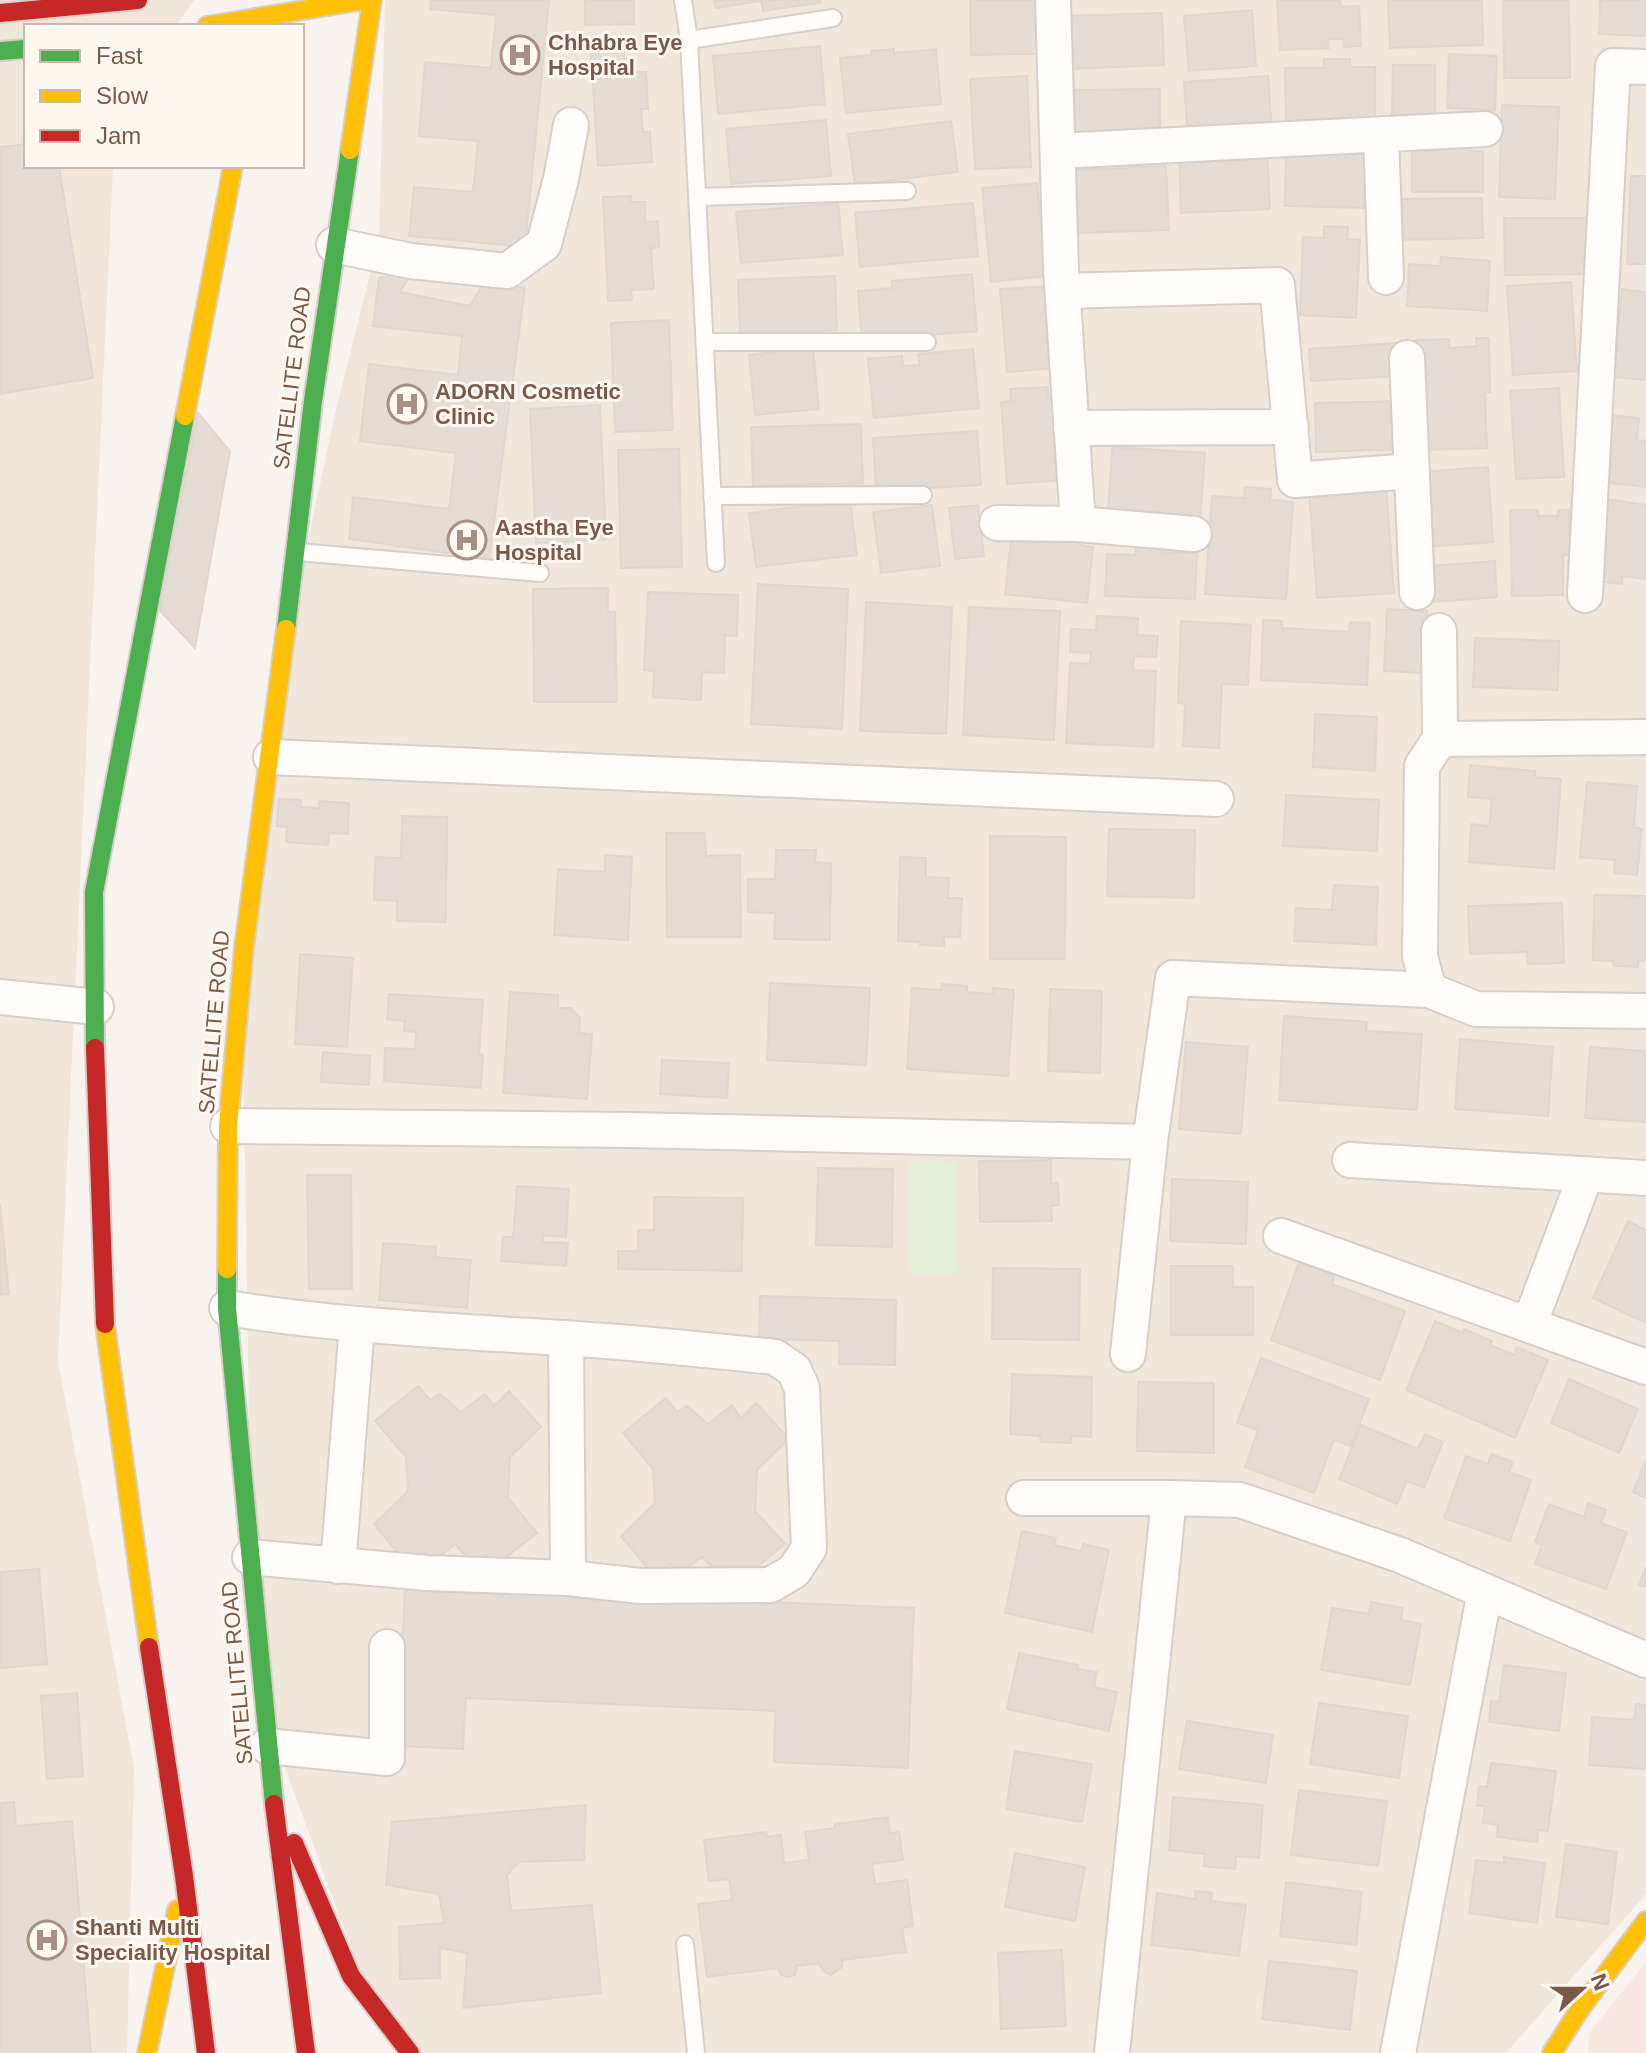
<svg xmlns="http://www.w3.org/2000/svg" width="1646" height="2053" viewBox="0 0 1646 2053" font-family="Helvetica,sans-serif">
	<rect width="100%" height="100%" fill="#f8f3ee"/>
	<!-- residential -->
	<path fill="#f1e6db" d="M0,0H194L176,26H26V166H113L58,1361L134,1768L127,2053H0Z
		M385,0H1646V1894L1506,2053H420L365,1986L253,1680L243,1031L291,621L337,405L379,239Z"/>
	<!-- commercial -->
	<path fill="#f8e8e1" d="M1646,1962V2053H1588L1589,2033Z"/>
	<!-- grass -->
	<path fill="#e6efd8" d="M909,1161L957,1162V1275L909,1274Z"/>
	<!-- building -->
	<path fill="#e5dcd5" stroke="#e2d6cf" stroke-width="2" d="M431,0H549L525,247L409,236L414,187L473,192L478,141L419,136L425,62L491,68L496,15L430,9Z
		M585,0H634V24L585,25Z
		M714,0H819L820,3L763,11L761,1L716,8Z
		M970,0H1036L1037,54L971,55Z
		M1277,0H1330L1340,1L1341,7L1359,6L1361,46L1344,47L1343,39H1328L1329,48L1280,50Z
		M1388,0H1482L1483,45L1390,48Z
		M1503,0H1569L1570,78H1504Z
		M1600,0H1646V36L1599,34Z
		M1252,10L1256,66L1189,71L1184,16Z
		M1162,13L1164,65L1068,69L1066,16Z
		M820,46L825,104L718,114L713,56Z
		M894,49V53L936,49L941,104L846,113L840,58L871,55V51Z
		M624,50V59L634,57L635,72H646L648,109H641L643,132H650L652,162L598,166L591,52Z
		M1449,54L1497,56L1495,110L1447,108Z
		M1324,59H1350V67H1375V126L1286,127L1285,68H1324Z
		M1393,65H1435V114H1392Z
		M1027,76L1031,167L975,169L970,79Z
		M1268,76L1272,132L1188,137L1184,82Z
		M1160,89V143L1067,144V90Z
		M1502,105L1559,107L1555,199L1499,197Z
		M826,120L831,176L731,184L726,129Z
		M951,121L958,172L855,185L848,134Z
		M1286,143L1365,144L1364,208L1285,206Z
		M26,144V166H59L93,378L0,394V147Z
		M1471,145V151H1483V192H1412V151H1432V146Z
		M1267,148L1270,209L1181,213L1179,153Z
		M1166,166L1169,230L1077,233L1074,170Z
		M1631,176H1646V264H1627Z
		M1037,183L1046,276L991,282L982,188Z
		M631,196V202H645V222L658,221L659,247L651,248L654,289L631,290L632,300L608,301L603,197Z
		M1482,198L1483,238L1398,240L1397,199Z
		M838,203L843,255L741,263L736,212Z
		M973,203L978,256L860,267L855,213Z
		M1504,218H1599V274L1505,275Z
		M1324,226L1348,227L1347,239L1360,240L1356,318L1300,315L1303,237L1324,238Z
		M1441,257L1490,261L1487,311L1407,306L1409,264L1440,266Z
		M412,272L400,292L470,306L484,282L525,288L489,559L349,539L353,497L449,509L456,453L360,441L369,364L458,375L462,336L373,326L379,278Z
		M972,274L977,331L862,340L858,291L892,288V281Z
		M835,276L837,330L740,335L738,280Z
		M1571,282L1577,371L1513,375L1507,286Z
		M1051,286L1057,368L1007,372L1000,289Z
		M1622,289L1646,292V380L1614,377Z
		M669,320L673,430L615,432L611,323Z
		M1476,338H1489L1490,392H1485L1487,448L1424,450L1417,399L1415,340L1449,339L1450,348L1477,346Z
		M1395,343L1398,376L1311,381L1309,349Z
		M813,348L819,409L755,415L749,355Z
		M973,349L979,408L874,418L868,359L902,356L903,366L920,365L918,354Z
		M1048,387V397L1058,396L1065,480L1007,484L1001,402L1011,401L1010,389Z
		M1559,388L1564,477L1516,479L1510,391Z
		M1400,401L1402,449L1316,452L1315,403Z
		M600,405L606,540L536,543L530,409Z
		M198,413L230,451L195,648L160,611Z
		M1610,415L1639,418L1637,440L1646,441V487L1603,482Z
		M861,424L863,483L753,486L751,427Z
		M977,431L981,485L876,491L873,438Z
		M1112,447L1205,453L1200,521L1108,514Z
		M679,449L682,567L621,568L618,450Z
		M1488,467L1493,542L1426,547L1421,472Z
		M1386,486L1394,593L1317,598L1309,492Z
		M1245,487L1271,489L1270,500L1293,502L1286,599L1205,594L1212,496L1244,498Z
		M1606,499L1646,505V579L1622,576V584L1596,581Z
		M850,500L857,555L756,567L749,513Z
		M932,505L940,566L881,573L873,512Z
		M978,505L984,556L955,559L949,508Z
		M1510,510H1538V516H1558V510H1569L1570,555H1563V595L1512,596Z
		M1041,535L1081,539L1080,545L1093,547L1087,603L1005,594L1011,540L1041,543Z
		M1136,546L1164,547L1163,552L1197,553L1195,599L1105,596L1107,554L1136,555Z
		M1495,561L1497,597L1434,602L1431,566Z
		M758,584L848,589L842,729L751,724Z
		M608,588V612H615L617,702H534L533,589Z
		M648,592L738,595L737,636L725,635L724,673L702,672L701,700L653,697L654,671L644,670Z
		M866,602L952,607L946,734L860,731Z
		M969,607L1060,611L1054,740L963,735Z
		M1387,609L1427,611L1424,673L1384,671Z
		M1097,616L1138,618L1137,635L1158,636L1156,657L1134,656L1133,670L1156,671L1153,747L1066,743L1070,663L1090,664L1091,653L1070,652L1071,629L1096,630Z
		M1263,620L1282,621V628L1349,632L1350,622L1370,623L1367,685L1261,680Z
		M1181,621L1251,625L1248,685L1222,684L1219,748L1183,746L1185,704L1178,703Z
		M1475,638L1559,641L1558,690L1473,687Z
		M1315,714L1377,717L1375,771L1313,767Z
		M1470,765L1535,771V777L1561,779L1554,869L1469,862L1471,824L1489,826L1492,799L1468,797Z
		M1587,782L1637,786L1634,827L1642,829L1637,875L1614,873L1615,860L1580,857Z
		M1286,795L1379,800L1377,851L1283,846Z
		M279,799L301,800L300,807L319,808V801L349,803L348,834L329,833L328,845L286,842L287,827L277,826Z
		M402,816L447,817L446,922L397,921V901L374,900L375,857L401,858Z
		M1109,829L1195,830L1194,898L1107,896Z
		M666,833H705L706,856L740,855L741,937H667Z
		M990,836L1066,837L1065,959H990Z
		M776,850H816L815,862L831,863L830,940L774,939L775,913L748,912V879H775Z
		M605,855L632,857L628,940L554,935L558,869L605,872Z
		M900,857L926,858V877L949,878L948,898H962L960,937H944V946L920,945V942L898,941Z
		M1334,885L1378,887L1376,945L1294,941L1296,908L1332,910Z
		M1594,895L1646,896V961L1639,960L1638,967L1614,966L1613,961L1593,960Z
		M1562,903L1564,963L1528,964L1527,952L1470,954L1468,906Z
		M300,954L353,958L347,1047L295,1044Z
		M770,983L870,988L866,1065L767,1060Z
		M942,984L967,986V992L993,994V988L1014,990L1008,1076L907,1069L912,988L941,990Z
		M1050,989L1102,991L1100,1073L1048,1071Z
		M510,992L558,995V1008H571L580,1018L579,1033L592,1034L587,1099L503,1093Z
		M389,994L483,1000L479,1054L483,1055L481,1088L384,1081L385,1048L415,1049L416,1032L404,1031L405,1021L387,1019Z
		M1284,1016L1367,1022L1366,1031L1422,1034L1417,1110L1279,1100Z
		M1460,1039L1553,1047L1548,1116L1455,1109Z
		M1186,1042L1248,1047L1241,1134L1179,1129Z
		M1590,1047L1646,1051V1122L1585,1118Z
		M323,1052L370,1056L369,1085L321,1082Z
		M662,1060L729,1063L727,1098L660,1094Z
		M1051,1160V1184L1058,1183L1059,1205L1051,1206L1052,1221L980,1222L979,1161Z
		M818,1168L893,1169L892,1247L816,1245Z
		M307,1175H351L352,1289H309Z
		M1172,1179L1248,1182L1246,1244L1170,1241Z
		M517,1186L569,1189L566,1237L543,1235V1242L568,1243L566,1266L501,1261L503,1237H513Z
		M654,1197L743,1198L742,1271L618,1269V1251H638V1230H654Z
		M0,1204L9,1294L0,1295Z
		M1628,1221L1646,1230V1323L1593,1298Z
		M383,1243L436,1247L435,1257L471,1260L467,1308L379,1300Z
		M1299,1262L1335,1275L1332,1284L1405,1311L1380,1380L1271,1340Z
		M1171,1266H1233V1287H1253V1335H1171Z
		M993,1268L1080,1269L1079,1340L992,1339Z
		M760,1296L896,1300L895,1365L839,1364V1341L759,1339Z
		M1435,1321L1463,1333L1464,1329L1492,1341L1490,1345L1514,1355L1517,1347L1548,1360L1515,1438L1406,1390Z
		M1261,1358L1369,1399L1351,1446L1334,1440L1314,1493L1245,1467L1258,1430L1237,1423Z
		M1012,1374L1092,1377L1091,1437L1071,1436V1443L1041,1442L1040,1436L1010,1434Z
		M1569,1379L1638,1409L1619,1453L1551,1423Z
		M1138,1382L1214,1383V1453L1137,1451Z
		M418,1386L430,1400L440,1394L461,1412L485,1394L494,1406L509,1391L541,1427L510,1457L508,1498L537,1533L496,1565L486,1556L474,1565L455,1544L433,1561L424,1552L406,1563L374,1524L408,1491L406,1457L375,1421Z
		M666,1398L677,1412L687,1406L708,1424L732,1405L741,1418L756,1403L789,1439L757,1470L755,1511L785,1544L743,1578L733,1567L722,1577L702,1557L680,1573L672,1564L654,1576L621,1536L655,1503L653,1469L623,1433Z
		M1361,1425L1418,1449L1425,1434L1443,1442L1424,1488L1407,1481L1397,1504L1339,1479Z
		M1491,1454L1513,1462L1509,1472L1531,1480L1510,1541L1444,1518L1466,1456L1488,1464Z
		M1646,1460V1498L1633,1492Z
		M1588,1503L1606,1510L1601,1523L1627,1532L1606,1589L1535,1564L1542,1545L1535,1542L1549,1504L1584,1517Z
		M1022,1531L1056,1538L1054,1545L1081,1551L1083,1544L1109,1550L1092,1632L1005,1613Z
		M1646,1567V1587L1639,1585Z
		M39,1569L47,1664L0,1668V1572Z
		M405,1587L914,1608L908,1768L774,1762L775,1711L466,1698L463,1749L399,1746Z
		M1371,1602L1403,1608L1401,1620L1421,1624L1410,1685L1321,1670L1332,1608L1369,1614Z
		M1019,1653L1078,1665L1077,1669L1097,1672L1094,1687L1117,1692L1109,1731L1007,1709Z
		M1504,1665L1566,1673L1559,1731L1489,1722L1491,1701L1499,1702Z
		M77,1693L83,1776L47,1779L41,1696Z
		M1319,1703L1408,1716L1399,1778L1310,1764Z
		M1636,1704L1646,1705V1769L1589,1765L1592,1717L1634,1720Z
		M1187,1721L1273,1735L1266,1783L1179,1769Z
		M1015,1751L1092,1764L1082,1822L1006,1809Z
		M1491,1763L1556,1771L1548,1831L1538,1830L1537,1842L1497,1837L1498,1825L1483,1823L1485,1806H1477L1479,1786L1487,1787Z
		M1299,1790L1387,1801L1378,1866L1291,1855Z
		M1173,1797L1263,1805L1259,1858L1236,1856L1235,1869L1204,1866L1205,1854L1169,1850Z
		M14,1802L16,1826L72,1821L91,2053H0V1803Z
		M586,1805L584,1860L519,1862L507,1875L511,1911L592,1905L601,1993L463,2008L467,1953L440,1948V1978L400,1979L399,1927L444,1923L439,1894L386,1885L392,1822Z
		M888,1817L890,1833L899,1832L903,1860L872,1864L875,1884L907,1880L913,1926L902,1928L906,1952L842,1960V1967L831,1975L823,1971L819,1963L797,1966L795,1975L788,1977L781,1975L778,1968L707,1977L698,1904L732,1900L729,1879L709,1881L704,1840L766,1832L767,1837L781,1835L784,1863L809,1860L805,1832L835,1828V1824Z
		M1566,1844L1617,1852L1608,1924L1556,1917Z
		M1015,1853L1085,1867L1075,1921L1005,1907Z
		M1504,1857L1545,1863L1537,1923L1469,1913L1476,1860L1504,1863Z
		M1286,1882L1362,1892L1356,1945L1280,1936Z
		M1195,1891L1212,1893L1211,1901L1246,1905L1239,1956L1151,1945L1157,1893L1195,1899Z
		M1062,1950L1066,2026L1001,2029L998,1953Z
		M1269,1961L1357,1971L1350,2030L1262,2019Z"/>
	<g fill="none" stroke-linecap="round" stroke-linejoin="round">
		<!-- lane casing -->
		<g stroke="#d6cec9" stroke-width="20">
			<path id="lane" d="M683,0L689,40L716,563
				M689,40L833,18
				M697,197L907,191
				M704,342H927
				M712,496L923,495
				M298,552L540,573
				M685,1944L696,2053"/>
		</g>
		<!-- street casing -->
		<g stroke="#d6cec9" stroke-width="38">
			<path id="street" d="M1053,0L1061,270L1078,524
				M1381,134L1386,277
				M1058,151L1485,129
				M334,245L411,261L507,271L544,244L561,179L571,125
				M1063,291L1277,285L1295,480L1412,471
				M1407,358L1417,592
				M1071,428L1291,427
				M997,523L1078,524L1194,534
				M1585,595L1613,66L1646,67
				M1439,631L1440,739
				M1646,737L1440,739L1422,766L1420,956L1429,990L1476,1009L1646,1011
				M271,757L1216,799
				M0,997L96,1007
				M228,1126L630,1130L1150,1142
				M1350,1160L1646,1178
				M1281,1236L1646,1367
				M227,1308C338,1326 450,1331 562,1338C633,1342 704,1350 775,1357L794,1370L802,1388L809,1548L794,1571L770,1585L641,1586L568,1578L427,1573L250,1557
				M1529,1325L1586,1174
				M566,1338L568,1578
				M1128,1354L1150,1142L1173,978L1429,990
				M1024,1498H1169
				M338,1566L357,1325
				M267,1746L387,1758V1647
				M1112,2053L1169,1498L1240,1500L1400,1555L1646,1660
				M1398,2053L1485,1591"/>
		</g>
		<!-- fast casing -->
		<g stroke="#d8cfc9" stroke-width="22">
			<path id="fast" d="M0,51L26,49
				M286,629L313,401L350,150
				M95,1048L94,892L185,416
				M227,1269V1308L274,1804"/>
		</g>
		<!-- slow casing -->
		<g stroke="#d8cfc9" stroke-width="22">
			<path id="slow" d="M207,26L364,0
				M350,150L372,0
				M185,416L233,166
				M227,1269L228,1126L244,948L286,629
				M105,1324L149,1647
				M147,2053L177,1910
				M1552,2053L1580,2009L1646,1921"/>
		</g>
		<!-- jam casing -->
		<g stroke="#d8cfc9" stroke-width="22">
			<path id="jam" d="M0,13L138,0
				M95,1048L105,1324
				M149,1647L184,1876L206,2053
				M274,1804L306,2053
				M294,1843L351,1976L410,2053"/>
		</g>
		<!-- lane -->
		<use href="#lane" stroke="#fefdfc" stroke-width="16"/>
		<!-- street -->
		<use href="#street" stroke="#fefdfc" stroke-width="34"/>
		<!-- fast -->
		<use href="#fast" stroke="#4caf50" stroke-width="18"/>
		<!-- slow -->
		<use href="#slow" stroke="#ffc107" stroke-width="18"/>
		<!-- jam -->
		<use href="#jam" stroke="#c62828" stroke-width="18"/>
	</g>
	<!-- icons -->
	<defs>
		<g id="hospital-ring" transform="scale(2)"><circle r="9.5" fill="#fff8f0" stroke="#a68f83" stroke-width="1.5"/><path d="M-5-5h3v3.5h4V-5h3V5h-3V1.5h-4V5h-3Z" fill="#a68f83"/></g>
	</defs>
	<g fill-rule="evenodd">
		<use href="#hospital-ring" x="520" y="55"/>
		<use href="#hospital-ring" x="407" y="404"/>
		<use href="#hospital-ring" x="467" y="540"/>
		<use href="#hospital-ring" x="47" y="1940"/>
	</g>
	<g text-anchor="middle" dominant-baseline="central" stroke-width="6" stroke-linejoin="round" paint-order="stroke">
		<!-- poi labels -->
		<g font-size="22" font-weight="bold" fill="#7a594a" stroke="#fff8f0" text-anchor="start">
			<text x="548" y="42">Chhabra Eye<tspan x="548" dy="25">Hospital</tspan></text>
			<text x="435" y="391">ADORN Cosmetic<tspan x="435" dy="25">Clinic</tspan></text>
			<text x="495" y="527">Aastha Eye<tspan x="495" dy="25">Hospital</tspan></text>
			<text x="75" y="1927">Shanti Multi<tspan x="75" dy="25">Speciality Hospital</tspan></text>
		</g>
		<!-- street labels -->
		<g font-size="22" fill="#7a594a" stroke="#fff8f0">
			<text transform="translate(292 378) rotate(-83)">SATELLITE ROAD</text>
			<text transform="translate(214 1022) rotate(-85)">SATELLITE ROAD</text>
			<text transform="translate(237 1673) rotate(-95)">SATELLITE ROAD</text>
		</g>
	</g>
	<!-- legend -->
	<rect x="24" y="24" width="280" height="144" fill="#fff8f0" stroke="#cab8ae" stroke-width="2"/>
	<rect x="40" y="50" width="40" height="12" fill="#4caf50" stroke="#cab8ae" stroke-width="2"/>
	<text x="96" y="64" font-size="24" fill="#7a594a">Fast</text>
	<rect x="40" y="90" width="40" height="12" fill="#ffc107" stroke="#cab8ae" stroke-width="2"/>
	<text x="96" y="104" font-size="24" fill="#7a594a">Slow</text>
	<rect x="40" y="130" width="40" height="12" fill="#c62828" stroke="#cab8ae" stroke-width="2"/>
	<text x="96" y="144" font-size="24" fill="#7a594a">Jam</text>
	<!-- north arrow -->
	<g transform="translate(1582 1989) rotate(69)" stroke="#fff8f0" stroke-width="6" paint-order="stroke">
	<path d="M0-6L14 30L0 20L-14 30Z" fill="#7a594a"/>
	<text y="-12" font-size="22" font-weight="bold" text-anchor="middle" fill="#7a594a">N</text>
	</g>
</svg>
